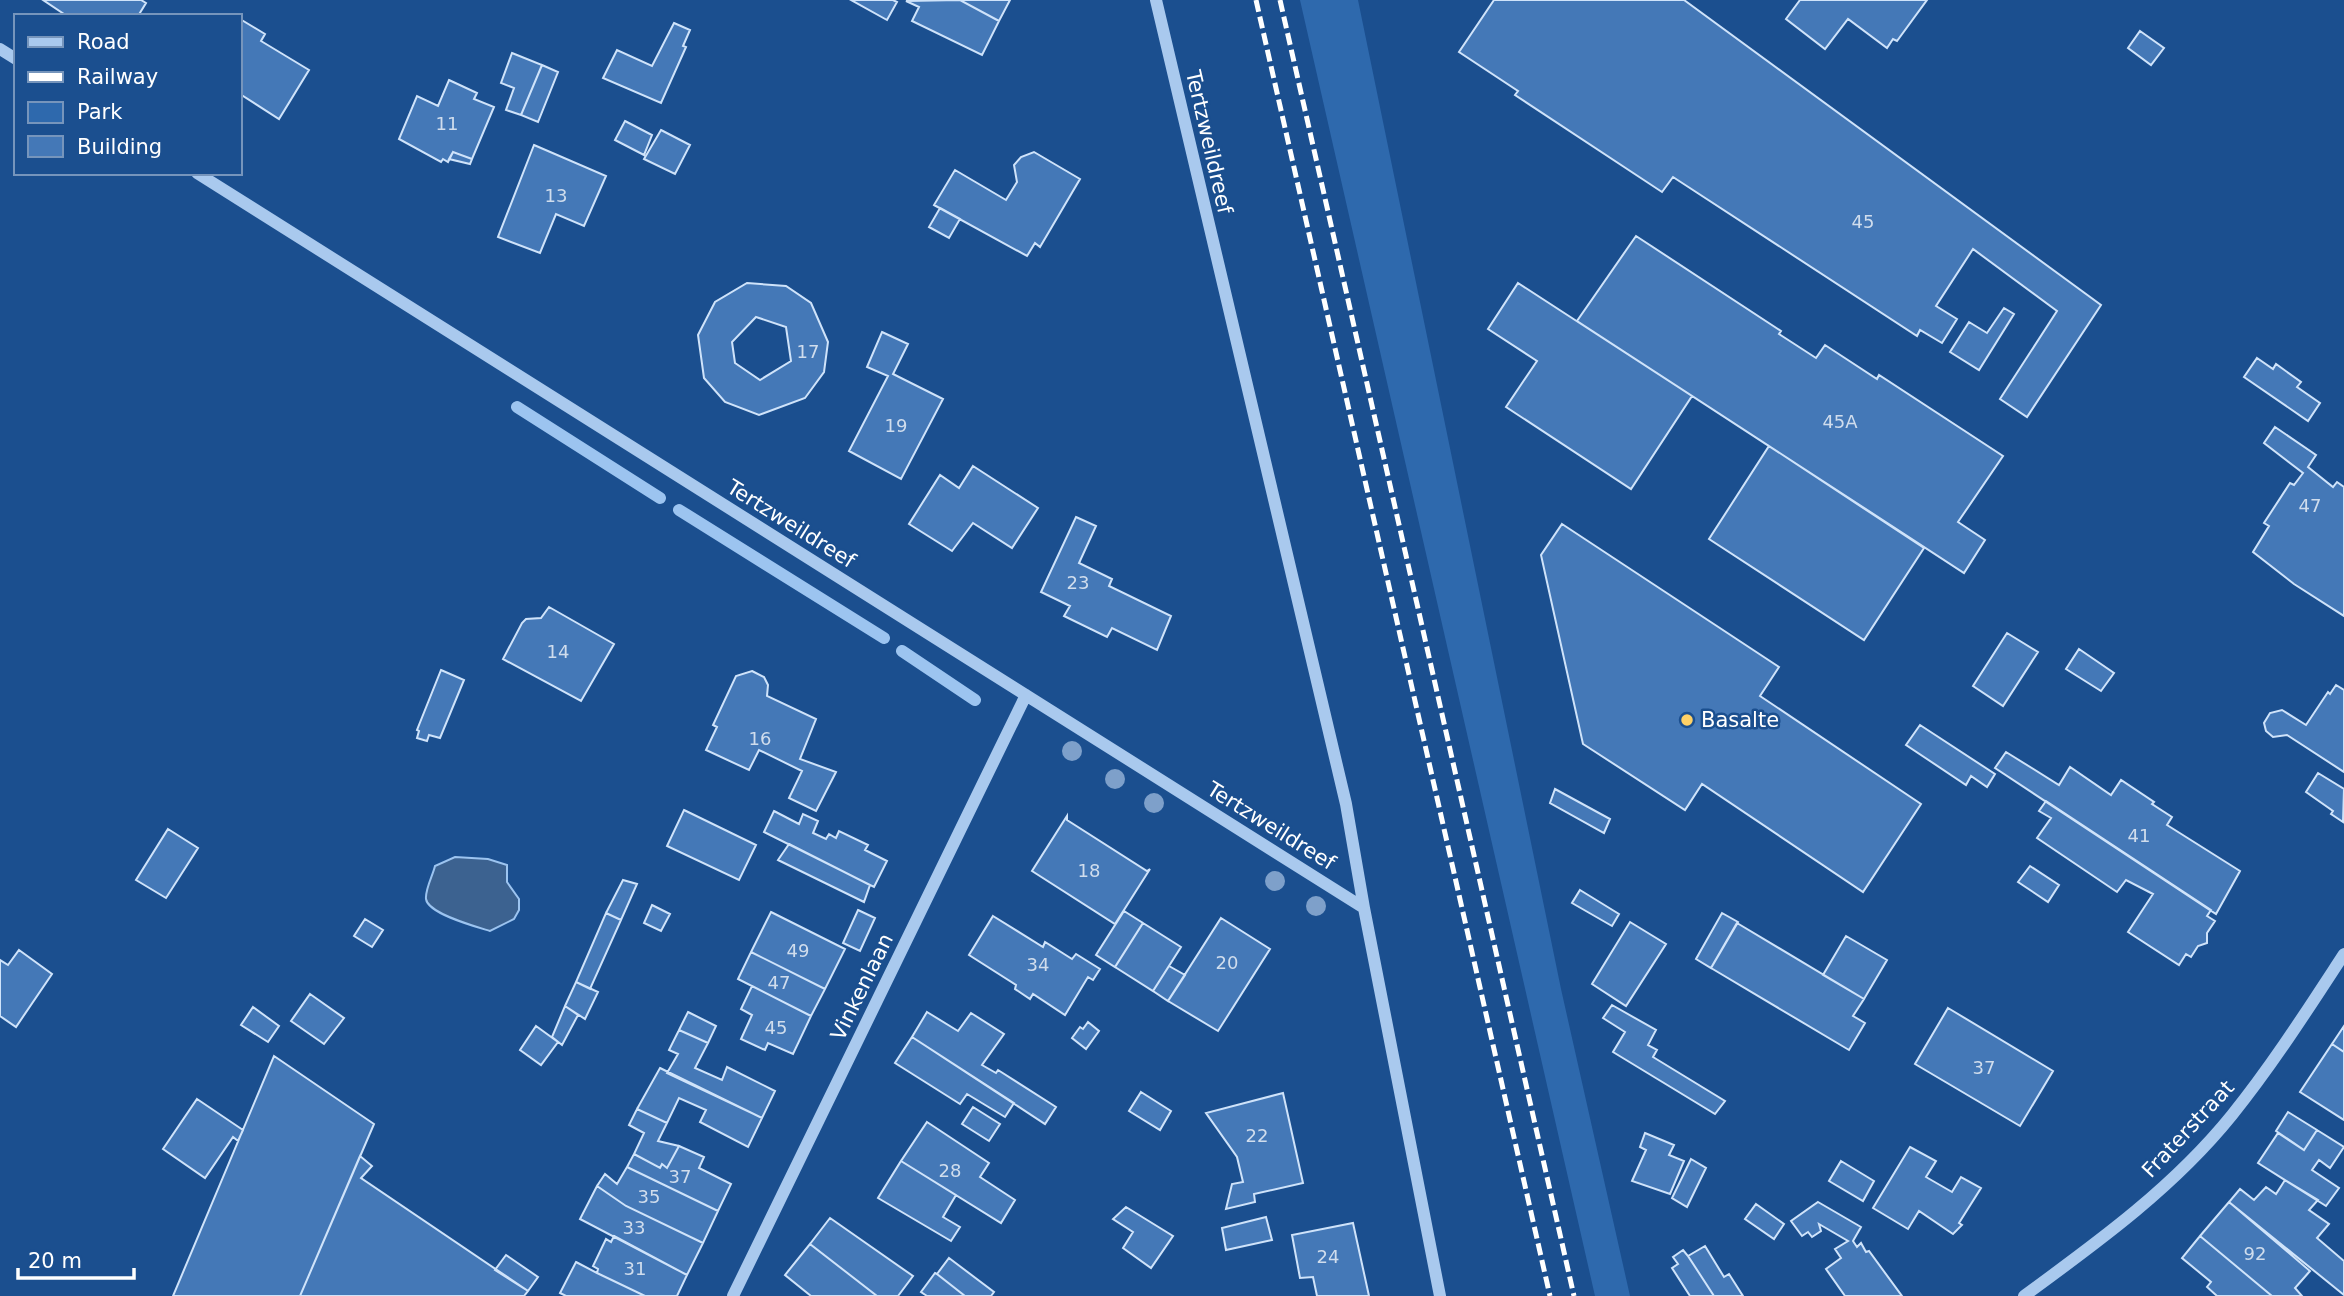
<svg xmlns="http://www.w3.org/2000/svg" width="2344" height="1296" viewBox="0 0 2344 1296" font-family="'DejaVu Sans',sans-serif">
	<rect width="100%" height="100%" fill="#1b4f8f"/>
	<!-- green -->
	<path fill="#2e69ad" d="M1300,0H1358L1561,989L1630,1296H1595Z"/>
	<!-- water -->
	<path fill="#3c6290" stroke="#9cc4f0" stroke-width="2" d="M455,857L488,859L507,865V882L519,899V910L514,919L490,931C477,927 428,914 426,899C425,889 433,875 435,866Z"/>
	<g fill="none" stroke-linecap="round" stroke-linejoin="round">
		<!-- stream -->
		<path stroke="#9cc4f0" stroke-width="12" d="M517,407L660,498
			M679,510L884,638
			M902,651L975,700"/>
	</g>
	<!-- building -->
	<path fill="#4478b7" stroke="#cfe3fa" stroke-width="2" fill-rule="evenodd" d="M43,0H141L146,3L138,16H67Z
		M851,0H893L897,2L887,20Z
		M960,0L999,21L982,55L912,21L919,7L906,1Z
		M960,0H1010L999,21Z
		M1494,0H1684L2101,305L2027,417L2000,399L2057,311L1973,249L1936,306L1957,319L1942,343L1920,330L1917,336L1673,177L1662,192L1515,95L1518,91L1459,52Z
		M1800,0H1927L1897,41L1893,39L1887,48L1848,19L1825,49L1786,19Z
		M240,19L265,34L261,41L309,70L279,119L240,94Z
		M674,23L690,30L683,46L686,47L661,103L603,78L617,50L652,66Z
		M2140,31L2164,48L2151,65L2128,48Z
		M512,53L542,65L521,115L506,110L514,88L501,83Z
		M542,65L558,72L538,122L521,115Z
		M449,80L477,93L474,99L494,107L472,159L453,152L448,162L443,159L441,162L399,139L417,96L438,106Z
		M625,121L652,135L644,155L615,140Z
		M661,130L690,145L675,174L644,159Z
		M534,145L606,176L584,226L556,214L540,253L498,237Z
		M453,152L472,159L470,164L449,159Z
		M1034,152L1080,179L1040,247L1035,243L1027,256L934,205L955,170L1006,200L1017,182L1014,165L1021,157Z
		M940,208L960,219L949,238L929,227Z
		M1636,236L1781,331L1779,334L1816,358L1825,345L1877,379L1879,375L2003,456L1958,522L1985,540L1964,573L1577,321Z
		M747,283L786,286L811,303L828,342L824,372L805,398L759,415L725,402L704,378L698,335L715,302ZM756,317L786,327L791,361L760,380L735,363L732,342Z
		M1518,283L1692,396L1631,489L1506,407L1537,361L1488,329Z
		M2004,308L2014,314L1979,370L1950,352L1969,322L1987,333Z
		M882,332L908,344L893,374L943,399L901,479L849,451L888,376L867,367Z
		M2257,358L2273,369L2276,364L2301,382L2297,387L2320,403L2308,421L2244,377Z
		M2275,427L2316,455L2308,467L2333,487L2337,482L2344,487V616L2294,584L2253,552L2269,526L2264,523L2290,483L2294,485L2303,473L2264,443Z
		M1769,446L1924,548L1864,640L1709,539Z
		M973,466L1038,508L1012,548L973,523L952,551L909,524L940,475L959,488Z
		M1076,517L1096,526L1079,563L1112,579L1109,586L1171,616L1157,650L1112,628L1107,637L1064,616L1070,606L1041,592Z
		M1562,524L1779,667L1760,696L1921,804L1863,892L1702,784L1685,810L1583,744L1541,555Z
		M549,607L614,644L581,701L503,659L522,623L526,619L541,618Z
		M2007,633L2038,652L2003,706L1973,686Z
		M2079,649L2114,673L2101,691L2066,669Z
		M441,670L464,680L440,738L429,735L427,741L417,738L419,731L417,730Z
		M752,671L764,677L768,685L767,696L816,719L800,759L836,772L816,811L789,798L802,771L759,750L749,770L706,750L717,727L713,725L736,676Z
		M2336,685L2344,690V772L2287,735L2273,737L2266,731L2264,723L2270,713L2282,710L2306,725L2328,692L2330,694Z
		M1920,725L1995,774L1987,787L1971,776L1966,785L1906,745Z
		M2006,752L2059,785L2070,767L2111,795L2121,780L2154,802L2152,804L2172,817L2167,825L2240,871L2216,914L1995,768Z
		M2318,773L2344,789L2343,822L2331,814L2333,811L2306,792Z
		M1555,789L1610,819L1604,833L1550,803Z
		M2046,801L2211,910L2207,916L2215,921L2207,933V943L2198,946L2191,957L2186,954L2179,965L2128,932L2153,894L2126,880L2117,892L2037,838L2051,818L2039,811Z
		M684,810L756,845L739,880L667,846Z
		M774,811L799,824L803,814L818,821L813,833L826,839L829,834L836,838L839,831L868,845L865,850L887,861L874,887L764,832Z
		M1067,816V820L1147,871L1150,869L1115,924L1032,871Z
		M168,829L198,848L166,898L136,880Z
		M789,844L870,885L864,902L778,860Z
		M2030,866L2059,885L2048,902L2018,882Z
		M623,880L637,884L621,920L606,913Z
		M1580,890L1619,914L1612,926L1572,903Z
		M652,905L670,914L661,931L644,923Z
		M858,910L875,918L860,951L843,943Z
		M1124,911L1143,923L1115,967L1096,955Z
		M771,912L845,949L825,989L751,952Z
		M606,913L621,920L590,989L576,982Z
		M1722,913L1738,922L1711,968L1696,959Z
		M993,916L1043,947L1045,942L1072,959L1076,954L1100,969L1093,980L1088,977L1065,1015L1033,994L1030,999L1015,989L1016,985L969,955Z
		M1221,918L1270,949L1218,1031L1168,1001Z
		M365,919L383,930L372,947L354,936Z
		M1630,922L1666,944L1626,1006L1592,984Z
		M1143,923L1181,947L1153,991L1115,967Z
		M1737,923L1864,999L1853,1016L1865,1023L1849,1050L1711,968Z
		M1846,936L1887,960L1864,999L1823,975Z
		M19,950L52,974L16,1027L0,1016V960L8,965Z
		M751,952L825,989L811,1016L738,979Z
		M1169,966L1185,975L1168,1001L1153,991Z
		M576,982L598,992L585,1019L565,1006Z
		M752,986L811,1016L793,1054L768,1043L765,1050L741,1039L752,1015L741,1009Z
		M310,994L344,1018L324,1044L291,1021Z
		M1612,1005L1656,1030L1648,1045L1657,1050L1653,1057L1725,1101L1715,1114L1613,1052L1625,1032L1603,1018Z
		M565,1006L578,1015L562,1045L552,1037Z
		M253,1007L279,1026L268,1042L241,1025Z
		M1948,1008L2053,1071L2020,1126L1915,1064Z
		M688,1012L716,1026L708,1043L679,1030Z
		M927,1012L958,1031L971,1013L1004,1034L982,1065L996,1073L998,1070L1056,1107L1045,1124L912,1037Z
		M1088,1022L1099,1031L1086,1049L1072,1038L1080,1027L1083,1029Z
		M536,1026L558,1042L541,1065L520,1050Z
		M2344,1026V1052L2332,1044Z
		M679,1030L708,1043L695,1068L722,1080L727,1067L775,1091L762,1118L667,1073L678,1054L669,1050Z
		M912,1037L1014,1103L1005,1117L967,1094L960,1104L895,1063Z
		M2332,1044L2344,1052V1120L2300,1092Z
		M274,1056L374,1124L300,1296H173Z
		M660,1068L762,1118L748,1147L700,1122L706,1110L679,1098L667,1123L637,1109Z
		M1141,1092L1171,1111L1160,1130L1129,1111Z
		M1283,1093L1303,1183L1254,1194L1255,1202L1226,1209L1232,1184L1243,1182L1237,1157L1206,1113Z
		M197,1099L243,1130L238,1141L233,1137L205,1178L163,1149Z
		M973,1107L1000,1124L989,1141L962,1124Z
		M637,1109L667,1123L658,1141L679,1146L667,1168L662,1164L660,1168L634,1154L644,1133L629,1125Z
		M2288,1112L2317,1130L2304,1150L2276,1131Z
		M927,1122L989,1163L980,1177L1015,1200L1001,1223L901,1161Z
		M2317,1130L2344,1147L2330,1168L2319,1160L2312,1170L2339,1188L2326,1206L2258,1163L2278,1133L2304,1150Z
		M1645,1133L1674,1145L1669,1155L1684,1161L1670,1194L1632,1181L1646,1150L1640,1147Z
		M679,1146L704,1157L699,1168L731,1184L718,1211L627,1167L634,1154L660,1168L662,1164L667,1168Z
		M1910,1147L1936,1161L1926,1177L1952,1192L1961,1177L1981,1188L1959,1223L1962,1225L1953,1234L1919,1211L1908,1229L1873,1208Z
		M360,1156L372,1166L361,1178L528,1291L524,1296H300Z
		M1691,1159L1706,1168L1687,1207L1672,1198Z
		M901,1161L956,1195L943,1217L960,1227L951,1241L878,1198Z
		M1841,1161L1874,1181L1863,1201L1829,1181Z
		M627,1167L718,1211L703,1243L626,1206L597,1186L605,1174L617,1184Z
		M2285,1180L2318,1200L2309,1210L2329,1224L2317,1238L2344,1261V1295L2229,1202L2240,1189L2254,1200L2266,1187L2276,1194Z
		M597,1186L626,1206L703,1243L687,1275L580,1219Z
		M1818,1202L1861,1227L1853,1241L1857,1247L1861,1243L1866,1252L1869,1251L1902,1296H1845L1826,1269L1841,1258L1835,1249L1848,1241L1819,1224L1821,1231L1812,1237L1808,1232L1802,1236L1791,1221Z
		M2229,1202L2310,1271L2295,1288L2302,1296H2272L2200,1236Z
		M1756,1204L1784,1224L1774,1239L1745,1219Z
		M1126,1207L1173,1236L1151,1268L1123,1248L1133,1232L1113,1219Z
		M1266,1217L1272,1240L1226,1250L1222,1228Z
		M830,1218L913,1276L898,1296H877L810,1244Z
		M1353,1223L1369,1296H1317L1313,1277L1300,1278L1292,1235Z
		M614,1236L687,1275L677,1296H645L597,1273L598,1269L593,1266L606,1239L611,1242Z
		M2200,1236L2272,1296H2217L2207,1287L2211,1282L2182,1258Z
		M810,1244L877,1296H811L785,1275Z
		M1705,1246L1724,1277L1729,1274L1743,1296H1714L1688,1256Z
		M1683,1250L1688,1256L1714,1296H1690L1672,1268L1678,1264L1673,1257Z
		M506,1255L538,1277L528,1291L495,1270Z
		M949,1258L994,1292L991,1296H965L937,1274Z
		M576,1262L597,1273L645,1296H566L560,1293Z
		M935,1273L937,1274L965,1296H927L921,1292Z"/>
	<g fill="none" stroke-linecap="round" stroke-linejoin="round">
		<!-- minor -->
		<path stroke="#a9c9ee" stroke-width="12" d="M1156,0L1346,804L1364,908
			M0,49L16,59
			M197,173L1364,908L1440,1296
			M733,1296L1026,695
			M2024,1296C2098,1242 2174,1187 2232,1115C2273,1064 2308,1009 2344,954"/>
		<!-- rail -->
		<path stroke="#fff" stroke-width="5" stroke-dasharray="12 5" stroke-linecap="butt" d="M1256,0L1550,1296
			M1280,0L1574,1296"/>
	</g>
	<!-- trees -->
	<g fill="#7ea0ca">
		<circle cx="1072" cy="751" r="10"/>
		<circle cx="1115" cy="779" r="10"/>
		<circle cx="1154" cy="803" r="10"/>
		<circle cx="1275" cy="881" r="10"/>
		<circle cx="1316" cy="906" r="10"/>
	</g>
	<!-- markers -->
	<circle fill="#ffd166" stroke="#1b4f8f" stroke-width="2.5" cx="1687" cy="720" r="7"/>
	<g text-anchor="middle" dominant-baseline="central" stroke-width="5" stroke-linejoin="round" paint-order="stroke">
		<!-- number labels -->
		<g font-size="18" fill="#d0dded">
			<text x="447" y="123">11</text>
			<text x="556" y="195">13</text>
			<text x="1863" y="221">45</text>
			<text x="808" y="351">17</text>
			<text x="1840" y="421">45A</text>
			<text x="896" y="425">19</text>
			<text x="2310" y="505">47</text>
			<text x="1078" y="582">23</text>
			<text x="558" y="651">14</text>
			<text x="760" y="738">16</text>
			<text x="2139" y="835">41</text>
			<text x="1089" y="870">18</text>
			<text x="798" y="950">49</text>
			<text x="1227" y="962">20</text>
			<text x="1038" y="964">34</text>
			<text x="779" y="982">47</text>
			<text x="776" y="1027">45</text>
			<text x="1984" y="1067">37</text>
			<text x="1257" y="1135">22</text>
			<text x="950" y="1170">28</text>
			<text x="680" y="1176">37</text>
			<text x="649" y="1196">35</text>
			<text x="634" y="1227">33</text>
			<text x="2255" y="1253">92</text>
			<text x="1328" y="1256">24</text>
			<text x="635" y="1268">31</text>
		</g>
		<!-- street labels -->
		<g font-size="21" fill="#fff" stroke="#1b4f8f">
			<text transform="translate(1209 142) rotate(77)">Tertzweildreef</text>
			<text transform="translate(791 524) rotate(32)">Tertzweildreef</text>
			<text transform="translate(1271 826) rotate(32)">Tertzweildreef</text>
			<text transform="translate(862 987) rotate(-64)">Vinkenlaan</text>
			<text transform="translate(2188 1129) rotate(-47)">Fraterstraat</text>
		</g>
		<!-- poi labels -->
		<g font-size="21" fill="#fff" stroke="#1b4f8f" text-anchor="start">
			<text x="1701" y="720">Basalte</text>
		</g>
	</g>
	<!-- legend -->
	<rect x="14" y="14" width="228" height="161" fill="#1b4f8f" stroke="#7695bc" stroke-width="2"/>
	<rect x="28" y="37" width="35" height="10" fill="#a9c9ee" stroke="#7695bc" stroke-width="2"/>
	<text x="77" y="49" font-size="21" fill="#ffffff">Road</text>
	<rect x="28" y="72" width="35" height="10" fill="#ffffff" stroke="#7695bc" stroke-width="2"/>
	<text x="77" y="84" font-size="21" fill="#ffffff">Railway</text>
	<rect x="28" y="102" width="35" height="21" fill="#2e69ad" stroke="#7695bc" stroke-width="2"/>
	<text x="77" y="119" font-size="21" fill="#ffffff">Park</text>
	<rect x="28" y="136" width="35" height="21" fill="#4478b7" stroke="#7695bc" stroke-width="2"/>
	<text x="77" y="154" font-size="21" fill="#ffffff">Building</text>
	<!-- scale -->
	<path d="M18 1268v10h116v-10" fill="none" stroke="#ffffff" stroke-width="3.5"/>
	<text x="28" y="1268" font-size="21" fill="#ffffff" stroke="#1b4f8f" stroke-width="5" paint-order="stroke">20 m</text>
</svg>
